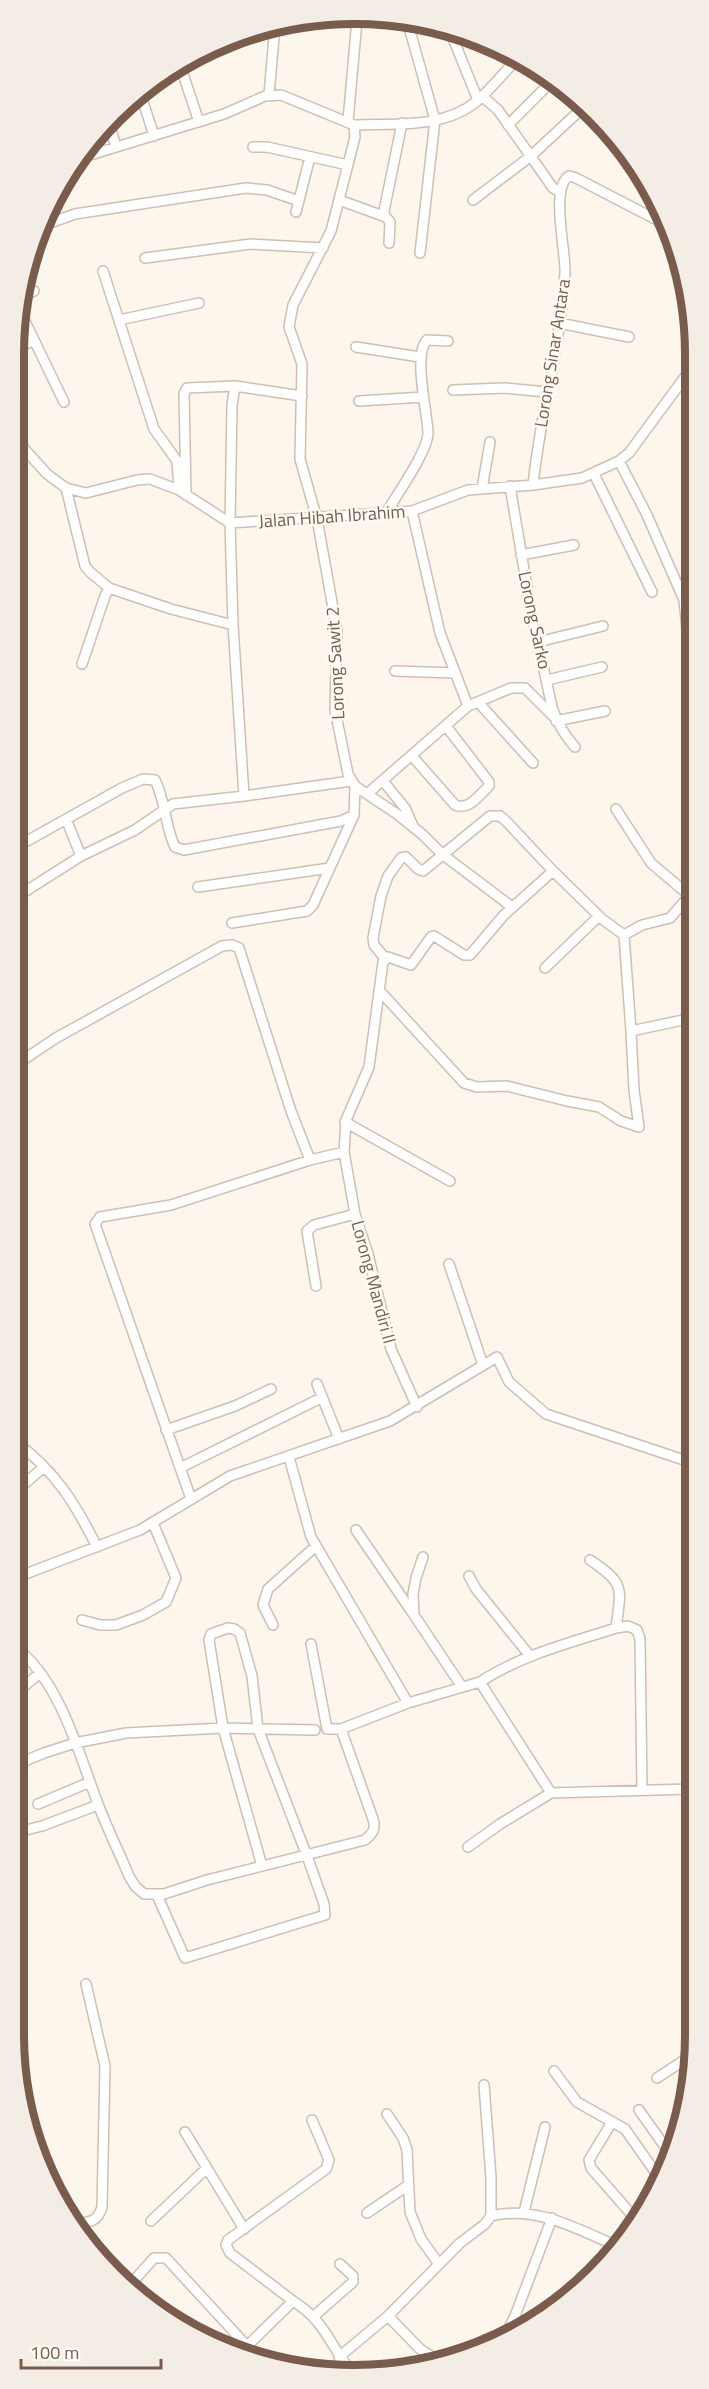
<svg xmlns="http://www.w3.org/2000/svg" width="709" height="2389" viewBox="0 0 709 2389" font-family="'Titillium Web',sans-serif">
	<rect width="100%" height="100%" fill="#fdf6ec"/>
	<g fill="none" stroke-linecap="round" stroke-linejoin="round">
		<!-- minor casing -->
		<g stroke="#d1beb0" stroke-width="12">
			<path id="minor" d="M407,20L435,120L420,253
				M450,31L478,100
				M180,65L199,122
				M141,95L154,136
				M269,95L275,25
				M482,96L498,110L553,188L560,192
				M348,121L357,20
				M354,125C395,123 444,129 477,101C492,88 505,71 519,57
				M508,125L552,81
				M110,126L116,147
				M253,147H267L348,165
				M77,159L224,114L265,96L281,95L354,125L355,137L331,231L293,305L289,327L302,364L300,459L317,519L337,630L335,710L348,774L355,786L397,814L423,835L442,854L512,907
				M339,200L386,217L390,222L389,243
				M473,200L531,156L575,115
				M296,212L310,157
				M383,216L402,123
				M47,224L75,214L246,188L267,190L299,201
				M145,258L251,244L323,248
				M103,271L154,429L177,461L179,490
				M20,296L34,291
				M20,311L64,402
				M119,320L199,303
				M559,323L629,337
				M20,347L34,340
				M356,347L420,357
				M235,386L302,396
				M453,390L504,388L547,392
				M359,401L424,397
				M20,444L47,474L66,488L86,493L137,480L150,479L179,490L230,523L412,511L468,490L533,485L582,478L619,461L629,453L693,366
				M619,461L647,515L684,600L692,677
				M594,474L652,592
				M533,485C540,414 561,344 565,273C566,251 550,188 569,176L576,178L655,219
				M510,486L531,611L552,707C557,723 564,735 575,747
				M66,488L85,566L90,572L109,588L105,596L82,664
				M482,489L490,442
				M186,495L184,394L187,388L235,386L232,405L230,523L233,625L244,796
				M412,511L440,633L468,706
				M385,515C395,497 429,450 428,432C427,411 413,354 427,340L448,341
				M521,555L574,545
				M109,588L171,609L233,625
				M538,642L603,626
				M395,671L455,673
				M547,680L602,667
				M478,702L533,763
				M556,721L605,711
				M412,756L455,805C469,811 479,795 489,786V782L446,726
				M383,781L405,808L413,826
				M367,794L468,706L511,688H525L553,716
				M616,809L651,863L691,897
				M66,819L81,856
				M18,846L122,788L143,779L155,780C166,802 165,827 175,847L184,850L341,821L354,815L355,786
				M198,887L330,868
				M18,896L81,856L135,830L173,804L244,796L351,781
				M232,923L307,911L313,905L354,815
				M624,935L631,1031L683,1020L691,1013
				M385,958L374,945L373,938L381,896L388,876L401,858L406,857L418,869L423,871L490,816H500L506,821L553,871L602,919L624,935L642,925L670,918L691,894
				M545,968L599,916
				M379,990L464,1083L477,1087L507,1086L567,1101L599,1107L621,1121L639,1127L634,1090L631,1031
				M17,1064L56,1038L222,946L232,945L239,948L291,1111L310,1160
				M345,1122L450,1181
				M449,1264L483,1365
				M316,1286L307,1231L314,1225L355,1214
				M317,1384L339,1439
				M417,1407L391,1349L368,1254L355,1214L344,1152L346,1120L369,1067L383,962L388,957L411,965L431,937L434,936L464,955H470L504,915L553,871
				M166,1430L235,1406L271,1389
				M16,1442C56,1472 75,1503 97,1547
				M289,1457L311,1537L408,1703
				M180,1468L321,1398
				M16,1491L44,1467
				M191,1499L95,1224L100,1217L171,1205L310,1160L344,1152
				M356,1530L414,1615
				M423,1557L416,1578L413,1594L414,1615L462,1687
				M590,1560C626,1584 621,1588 616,1628
				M469,1576L476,1589L530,1656
				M15,1578L140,1530L230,1476L390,1421L497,1357L509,1382L546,1414L690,1462
				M82,1620L100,1625H116L143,1615L166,1602L176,1578L153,1523
				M273,1625L263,1605L268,1589L316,1546
				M311,1644L327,1729H341L408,1703L480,1682L551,1793L690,1789
				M15,1647C60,1680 79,1754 98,1804C107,1828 119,1852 129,1876L135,1886L144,1894H164L207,1880L365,1840C373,1833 376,1829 373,1819L341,1729
				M480,1682C521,1655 570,1643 616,1628L628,1626L637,1630L640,1639L642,1790
				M15,1694L40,1673
				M15,1765L44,1753L75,1743L126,1733L223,1728L315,1730
				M38,1804L90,1782
				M14,1833L42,1826L98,1805
				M468,1847L500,1824L551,1793
				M157,1895L185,1958L325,1915L324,1904L307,1856L258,1729L252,1676L240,1633L234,1629L228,1628L211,1634L209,1640L223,1728L262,1866
				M554,2071L577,2102L625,2129L658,2176
				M657,2078L689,2057
				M484,2085L491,2177V2216
				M639,2110L668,2151
				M387,2114L403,2138L407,2150L410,2212L421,2239L439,2264
				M612,2122L589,2160L591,2168L639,2223
				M185,2132L244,2229
				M524,2212L545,2127
				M367,2213L407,2186
				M151,2221L207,2168
				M76,2224C91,2222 98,2221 102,2207L105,2066L86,1984
				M127,2281L137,2277L154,2258H166L247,2346
				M293,2301L230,2253L226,2245L228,2240L326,2169L329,2160L312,2120
				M314,2316L353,2282V2276L340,2264
				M388,2316L420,2349L431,2356L434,2364
				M507,2332L515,2316L552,2218
				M241,2352L293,2301C325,2321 328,2342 350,2370
				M339,2357L388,2316L460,2243L485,2224L491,2216C536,2205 577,2229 617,2246"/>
		</g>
		<!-- minor -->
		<use href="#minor" stroke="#fff" stroke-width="9"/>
	</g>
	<g text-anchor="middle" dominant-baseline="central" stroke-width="5" stroke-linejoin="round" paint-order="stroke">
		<!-- street labels -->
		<g font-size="18" fill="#7a5c4d" stroke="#fffaf3">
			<text transform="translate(552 353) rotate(-81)">Lorong Sinar Antara</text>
			<text transform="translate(332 516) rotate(-4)">Jalan Hibah Ibrahim</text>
			<text transform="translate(535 620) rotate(78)">Lorong Sarko</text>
			<text transform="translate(335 663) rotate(-93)">Lorong Sawit 2</text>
			<text transform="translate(374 1282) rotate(75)">Lorong Mandiri II</text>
		</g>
	</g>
	<!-- crop -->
	<path d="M0 0H709V2389H0ZM354 24H355A330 330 0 0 1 685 354V2035A330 330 0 0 1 355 2365H354A330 330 0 0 1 24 2035V354A330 330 0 0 1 354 24Z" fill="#f4ede6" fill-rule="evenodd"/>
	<path fill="none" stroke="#7a5c4d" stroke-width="8" d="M354 24H355A330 330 0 0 1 685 354V2035A330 330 0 0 1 355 2365H354A330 330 0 0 1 24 2035V354A330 330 0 0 1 354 24Z"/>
	<!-- scale -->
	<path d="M21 2359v9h140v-9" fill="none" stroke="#7a5c4d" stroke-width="3"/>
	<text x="30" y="2359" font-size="18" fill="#7a5c4d" stroke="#fffaf3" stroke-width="4.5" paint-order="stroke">100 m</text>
</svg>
